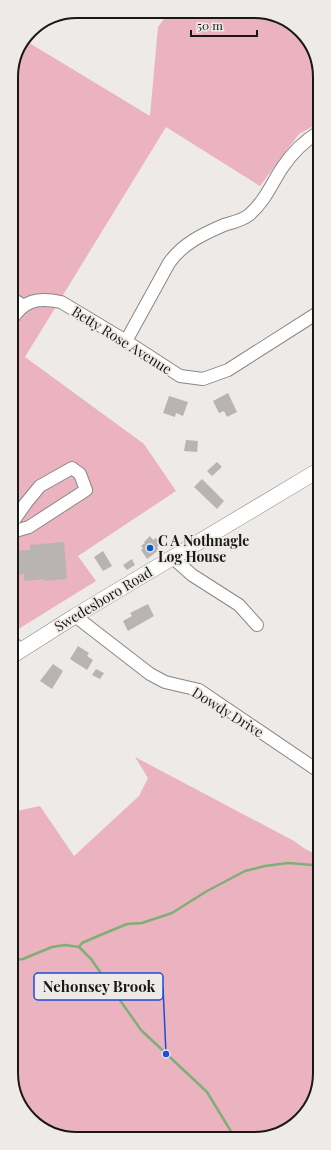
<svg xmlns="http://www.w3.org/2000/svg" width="331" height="1150" viewBox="0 0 331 1150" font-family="'Playfair Display',serif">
	<rect width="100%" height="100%" fill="#edeae7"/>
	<!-- green -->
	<path fill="#ebb2c0" d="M169,12H267L301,30L319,64V123L299,134L260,186L166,127L25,357L144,444L176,491L78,556L96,581L12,633L11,73L26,41L150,116L158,27Z
		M135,757L294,841L305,849L320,856V1077L303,1117L297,1121L241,1138H64L30,1120L12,1086V812L40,806L74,856L139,796L148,778Z"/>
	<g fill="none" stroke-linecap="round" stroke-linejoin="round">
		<!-- stream -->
		<path stroke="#7eaf77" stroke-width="2.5" d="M79,947L82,943L98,936L127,924L142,923L172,913L207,891L245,871L265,866L288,863L313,865L320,869
			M12,960L23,959L52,947L65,945L79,947L91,959L141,1030L207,1092L235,1138"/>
	</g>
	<!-- building -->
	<path fill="#b9b4b3" d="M228,393L237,412L227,417L224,411L219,413L213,401Z
		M169,396L188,402L183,416L176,413L175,417L163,413Z
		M186,440L198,441L197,452L184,451Z
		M217,462L222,467L212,476L207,471Z
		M202,479L224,501L217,509L194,487Z
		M150,536L153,540L156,538L161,544L157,547L159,550L147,559L141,550L143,548L141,546L145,543L144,542Z
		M64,542L67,579L44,581V579L24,581V574L15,575L13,551L30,550V545Z
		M103,551L112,566L103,571L94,557Z
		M132,559L135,565L127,570L123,565Z
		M148,604L154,616L128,631L123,621L132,616L130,613Z
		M78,646L89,653L87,656L93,660L87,670L70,659Z
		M53,664L63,671L52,689L40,681Z
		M96,669L104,673L100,679L92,675Z"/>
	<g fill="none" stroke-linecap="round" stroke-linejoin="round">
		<!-- minor casing -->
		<g stroke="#8a8784" stroke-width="14">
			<path id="minor" d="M11,298L24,306
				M11,321C23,300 38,297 61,302L126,341L180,376L203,379L228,370L319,312
				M126,341L169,263C182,244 203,234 224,225C233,222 241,221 249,215C265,201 271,185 282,168C292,153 304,141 319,132
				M12,523L26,503L40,486L72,468L80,474L86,490L29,527L12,532
				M173,558L192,575L239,605L257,625
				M75,616L150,674L165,682L199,690L320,772
				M12,641L20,651"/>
		</g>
		<!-- major casing -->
		<g stroke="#8a8784" stroke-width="16">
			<path id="major" d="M12,656L75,616L319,470"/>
		</g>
		<!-- minor -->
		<use href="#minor" stroke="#fff" stroke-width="12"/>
		<!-- major -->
		<use href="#major" stroke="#fff" stroke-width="15"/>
	</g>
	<!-- markers -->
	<circle fill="#005ec6" stroke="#edeae7" stroke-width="1.5" cx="150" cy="548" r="4"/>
	<g text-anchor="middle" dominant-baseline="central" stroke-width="3.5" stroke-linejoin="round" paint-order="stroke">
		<!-- street labels -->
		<g font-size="14" fill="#191817" stroke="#edeae7">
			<text transform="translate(122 340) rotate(32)">Betty Rose Avenue</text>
			<text transform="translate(103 599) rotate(-31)">Swedesboro Road</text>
			<text transform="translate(228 712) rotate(32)">Dowdy Drive</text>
		</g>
		<!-- poi labels -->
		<g font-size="14" font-weight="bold" fill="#191817" stroke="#edeae7" text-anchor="start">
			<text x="158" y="540">C A Nothnagle<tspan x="158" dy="16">Log House</tspan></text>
		</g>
	</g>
	<!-- crop -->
	<path d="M0 0H331V1150H0ZM77 18H254A59 59 0 0 1 313 77V1073A59 59 0 0 1 254 1132H77A59 59 0 0 1 18 1073V77A59 59 0 0 1 77 18Z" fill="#edeae7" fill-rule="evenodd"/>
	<path fill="none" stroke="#191817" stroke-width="2" d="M77 18H254A59 59 0 0 1 313 77V1073A59 59 0 0 1 254 1132H77A59 59 0 0 1 18 1073V77A59 59 0 0 1 77 18Z"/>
	<!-- callouts -->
	<path fill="none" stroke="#1d4ed8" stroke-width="1.5" d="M166 1054L163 987"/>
	<circle fill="#1d4ed8" stroke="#edeae7" stroke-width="1.5" cx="166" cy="1054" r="4"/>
	<rect fill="#edeae7" stroke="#1d4ed8" stroke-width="1.5" x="34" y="973" width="129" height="27" rx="4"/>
	<g font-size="15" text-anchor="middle" font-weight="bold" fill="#191817">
		<text x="99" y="992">Nehonsey Brook</text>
	</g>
	<!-- scale -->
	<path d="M191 30v6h66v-6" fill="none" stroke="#191817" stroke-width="2"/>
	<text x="197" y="30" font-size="12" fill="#191817" stroke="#edeae7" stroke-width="3" paint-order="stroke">50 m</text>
</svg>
